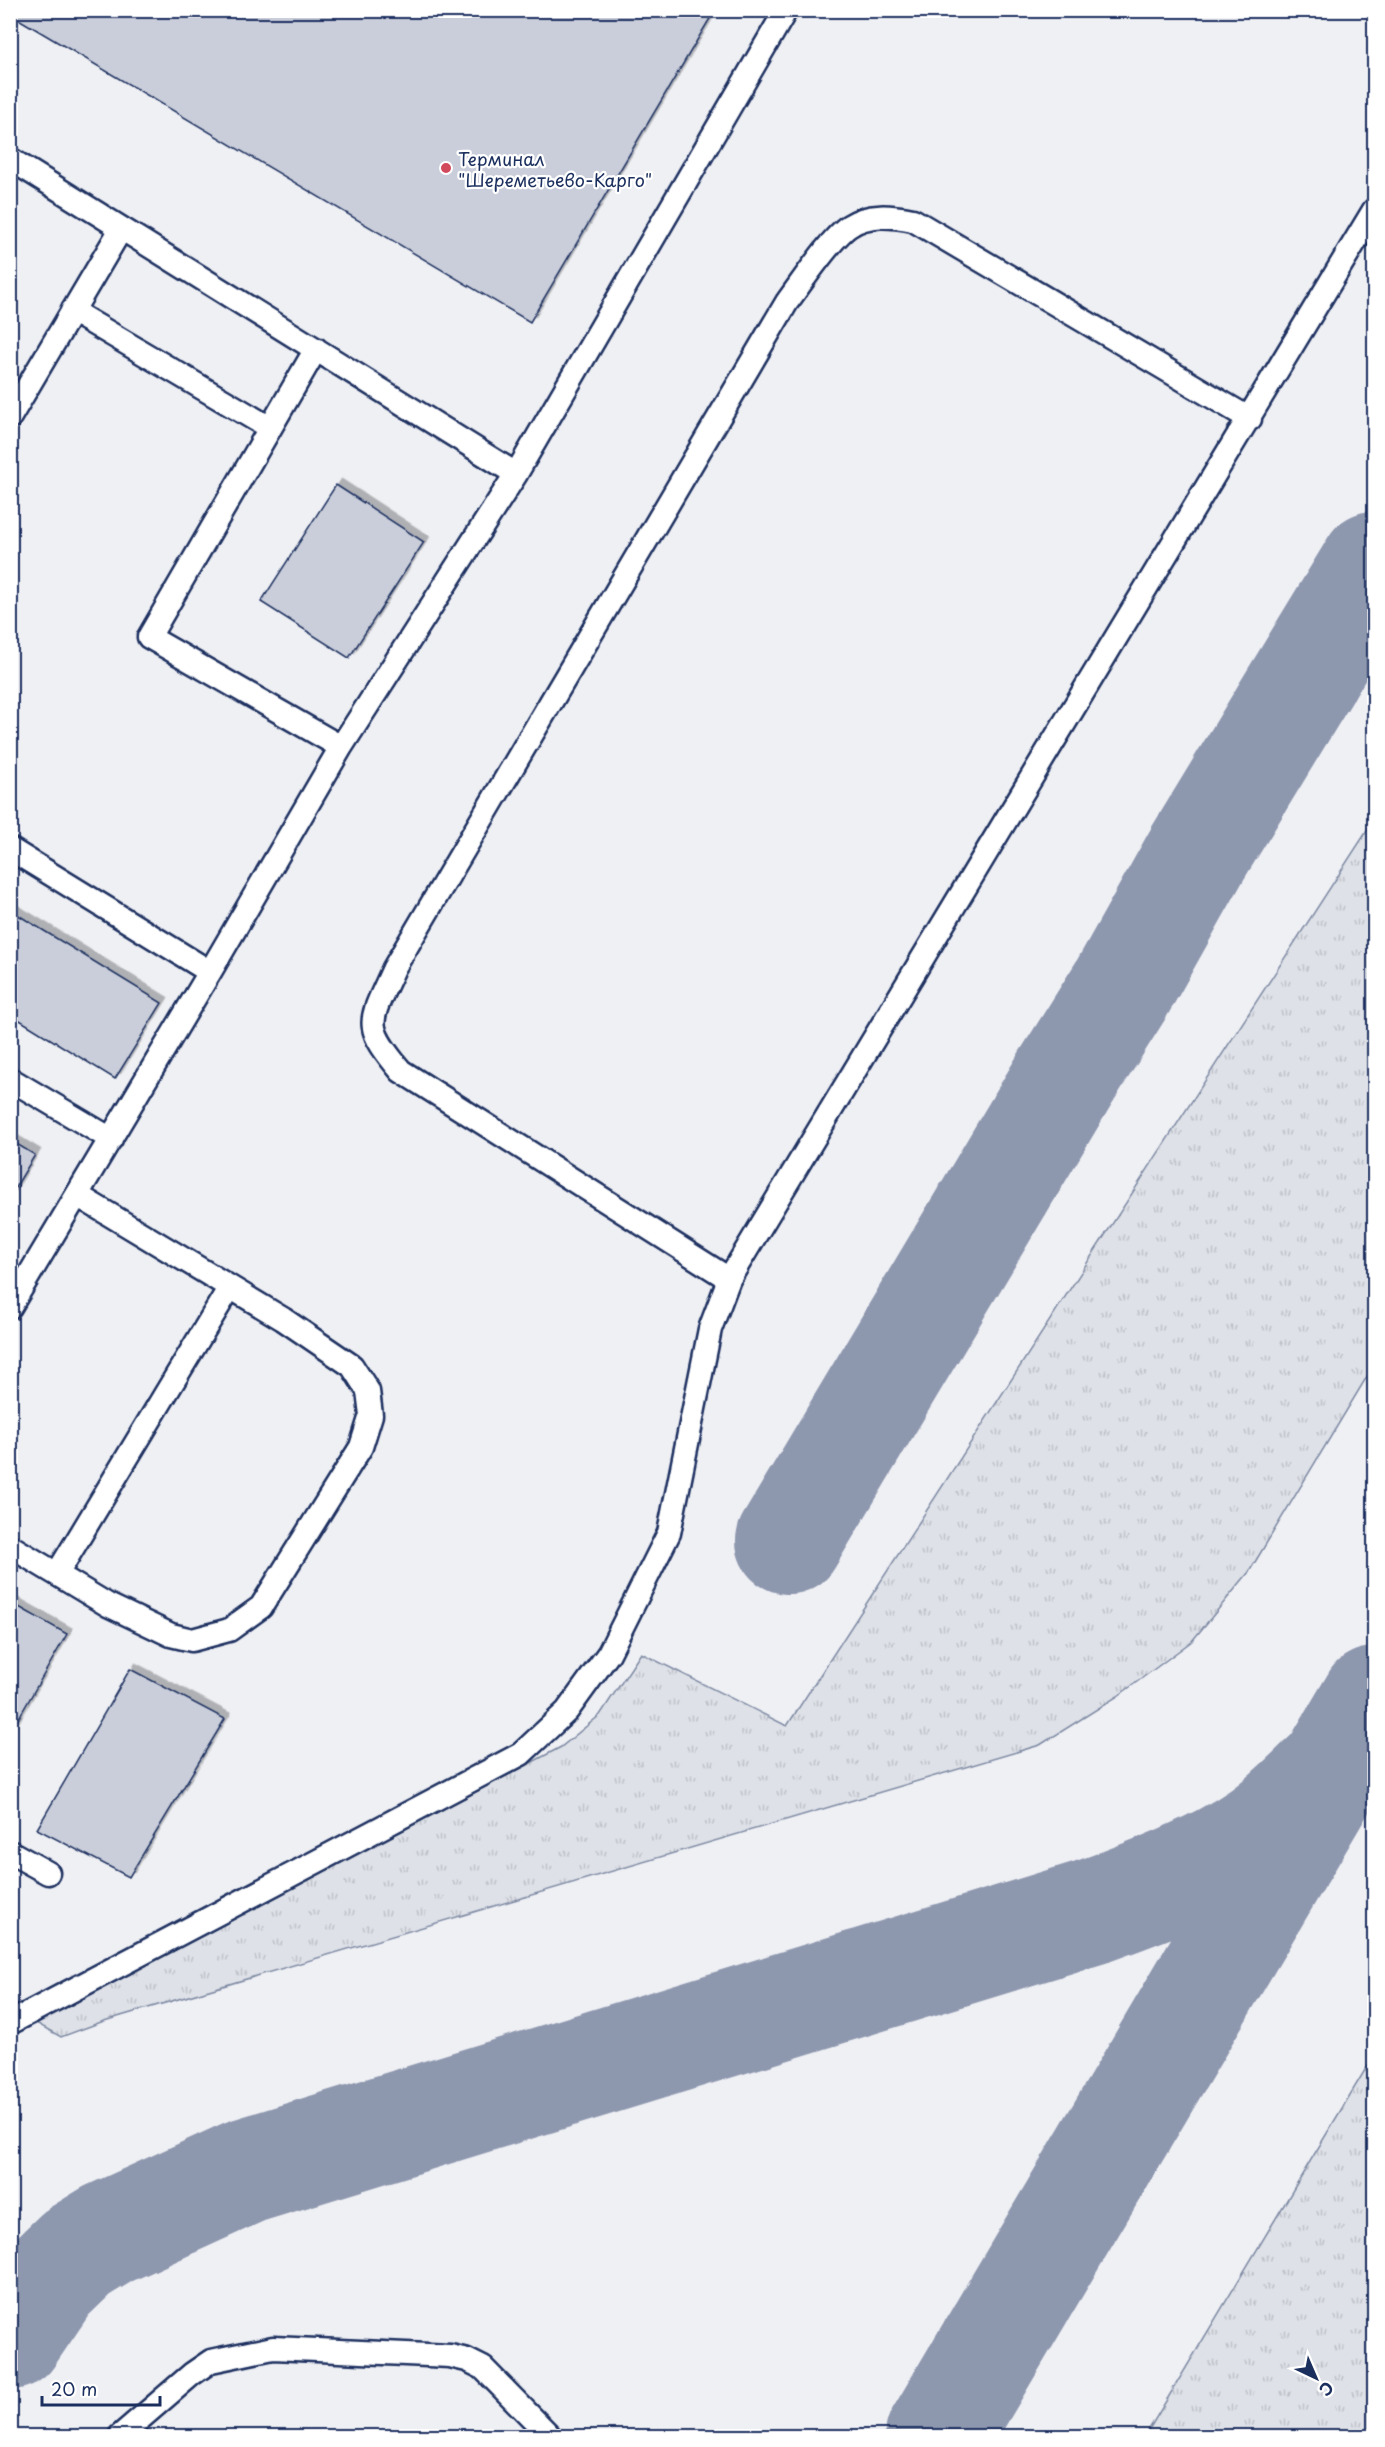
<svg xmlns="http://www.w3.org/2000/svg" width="1385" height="2447" viewBox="0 0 1385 2447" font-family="'Playpen Sans',sans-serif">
	<defs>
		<pattern id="grass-tufts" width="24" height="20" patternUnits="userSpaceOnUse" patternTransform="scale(1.5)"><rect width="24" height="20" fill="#dee1e7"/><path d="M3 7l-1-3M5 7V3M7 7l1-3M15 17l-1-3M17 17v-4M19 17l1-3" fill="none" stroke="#bec1c9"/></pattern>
		<filter id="shadow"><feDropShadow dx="5.5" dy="-5.5" stdDeviation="0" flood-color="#0004"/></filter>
	</defs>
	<rect width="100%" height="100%" fill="#fff"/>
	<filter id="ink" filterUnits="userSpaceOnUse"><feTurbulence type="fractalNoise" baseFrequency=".0167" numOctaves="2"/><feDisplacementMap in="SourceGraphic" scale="12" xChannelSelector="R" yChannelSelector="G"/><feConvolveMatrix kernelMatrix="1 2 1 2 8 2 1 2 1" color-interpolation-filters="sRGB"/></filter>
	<g filter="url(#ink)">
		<!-- built -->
		<path fill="#eff0f4" d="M11,11H1374V2436H11Z"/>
		<!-- grass -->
		<path fill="url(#grass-tufts)" stroke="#7c88a2" stroke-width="1.5" d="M1374,820V1365L1249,1572L1192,1641L1118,1696L1040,1745L104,2021L61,2037L36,2023L561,1747L600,1715L641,1653L787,1726Z
			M1374,2055V2436H1145Z"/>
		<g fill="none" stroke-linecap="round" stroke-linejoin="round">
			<!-- taxiway -->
			<path stroke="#8d97ae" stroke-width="106" d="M789,1541L1065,1079L1121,990L1198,853L1374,564
				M10,2337L48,2281L77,2253L108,2234L246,2171L1091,1912C1151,1890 1209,1869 1261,1833C1287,1815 1310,1790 1333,1769
				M938,2436L1374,1700"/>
		</g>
		<!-- building -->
		<path fill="#caceda" stroke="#1b2f5e" stroke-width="1.5" filter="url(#shadow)" d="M10,10H715L530,322L10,14Z
			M336,485L424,542L349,658L261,602Z
			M10,910L162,1003L115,1079L10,1014Z
			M10,1140L35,1155L10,1196Z
			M10,1602L67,1634L10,1733Z
			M130,1669L225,1719L129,1877L37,1829Z"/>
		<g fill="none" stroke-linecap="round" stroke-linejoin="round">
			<!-- service casing -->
			<g stroke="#1b2f5e" stroke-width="27">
				<path id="service" d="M10,159L516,474L341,747L210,972L10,1307
					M72,311L270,428
					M316,349L149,637L341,747
					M10,417L121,229
					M516,474L786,10
					M10,849L210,972
					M10,1079L111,1139
					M729,1279L401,1071C361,1023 370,1022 394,968L787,302C802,282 831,238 849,226C868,213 892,216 913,220L1250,419
					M10,1546L108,1605L171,1635L192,1640L229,1630L261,1607L361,1447L371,1415L368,1391L352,1366L283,1319L77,1195
					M57,1574L230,1287
					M10,1852L48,1873
					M10,2023L521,1754L567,1711L609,1653L669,1533L710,1329L729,1279L1374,210
					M120,2436L192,2374L211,2361L273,2348L450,2356L467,2360L483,2368L550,2436"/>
			</g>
			<!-- service -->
			<use href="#service" stroke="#fff" stroke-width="22"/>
		</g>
	</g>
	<!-- markers -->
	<circle fill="#d1495b" stroke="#fff" stroke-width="2" cx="446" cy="168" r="6"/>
	<g text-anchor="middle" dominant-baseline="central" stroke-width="4.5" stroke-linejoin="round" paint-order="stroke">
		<!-- poi labels -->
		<g font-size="18" fill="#1b2f5e" stroke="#fff" text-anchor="start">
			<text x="458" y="158">Терминал<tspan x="458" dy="21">"Шереметьево-Карго"</tspan></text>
		</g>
	</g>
	<!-- margin -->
	<rect width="1385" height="2447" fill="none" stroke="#fff" stroke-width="36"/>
	<rect x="18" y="18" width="1349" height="2411" fill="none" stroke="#1b2f5e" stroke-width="2" filter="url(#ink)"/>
	<!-- north arrow -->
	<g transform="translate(1316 2378) rotate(136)" stroke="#ffffff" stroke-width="4.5" paint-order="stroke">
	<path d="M0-4.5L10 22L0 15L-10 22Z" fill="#1b2f5e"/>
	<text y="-9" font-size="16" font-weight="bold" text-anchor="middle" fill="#1b2f5e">С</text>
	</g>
	<!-- scale -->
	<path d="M42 2396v9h118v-9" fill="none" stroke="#1b2f5e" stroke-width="3"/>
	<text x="51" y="2396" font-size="18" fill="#1b2f5e" stroke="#ffffff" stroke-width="4.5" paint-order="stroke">20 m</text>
</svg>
